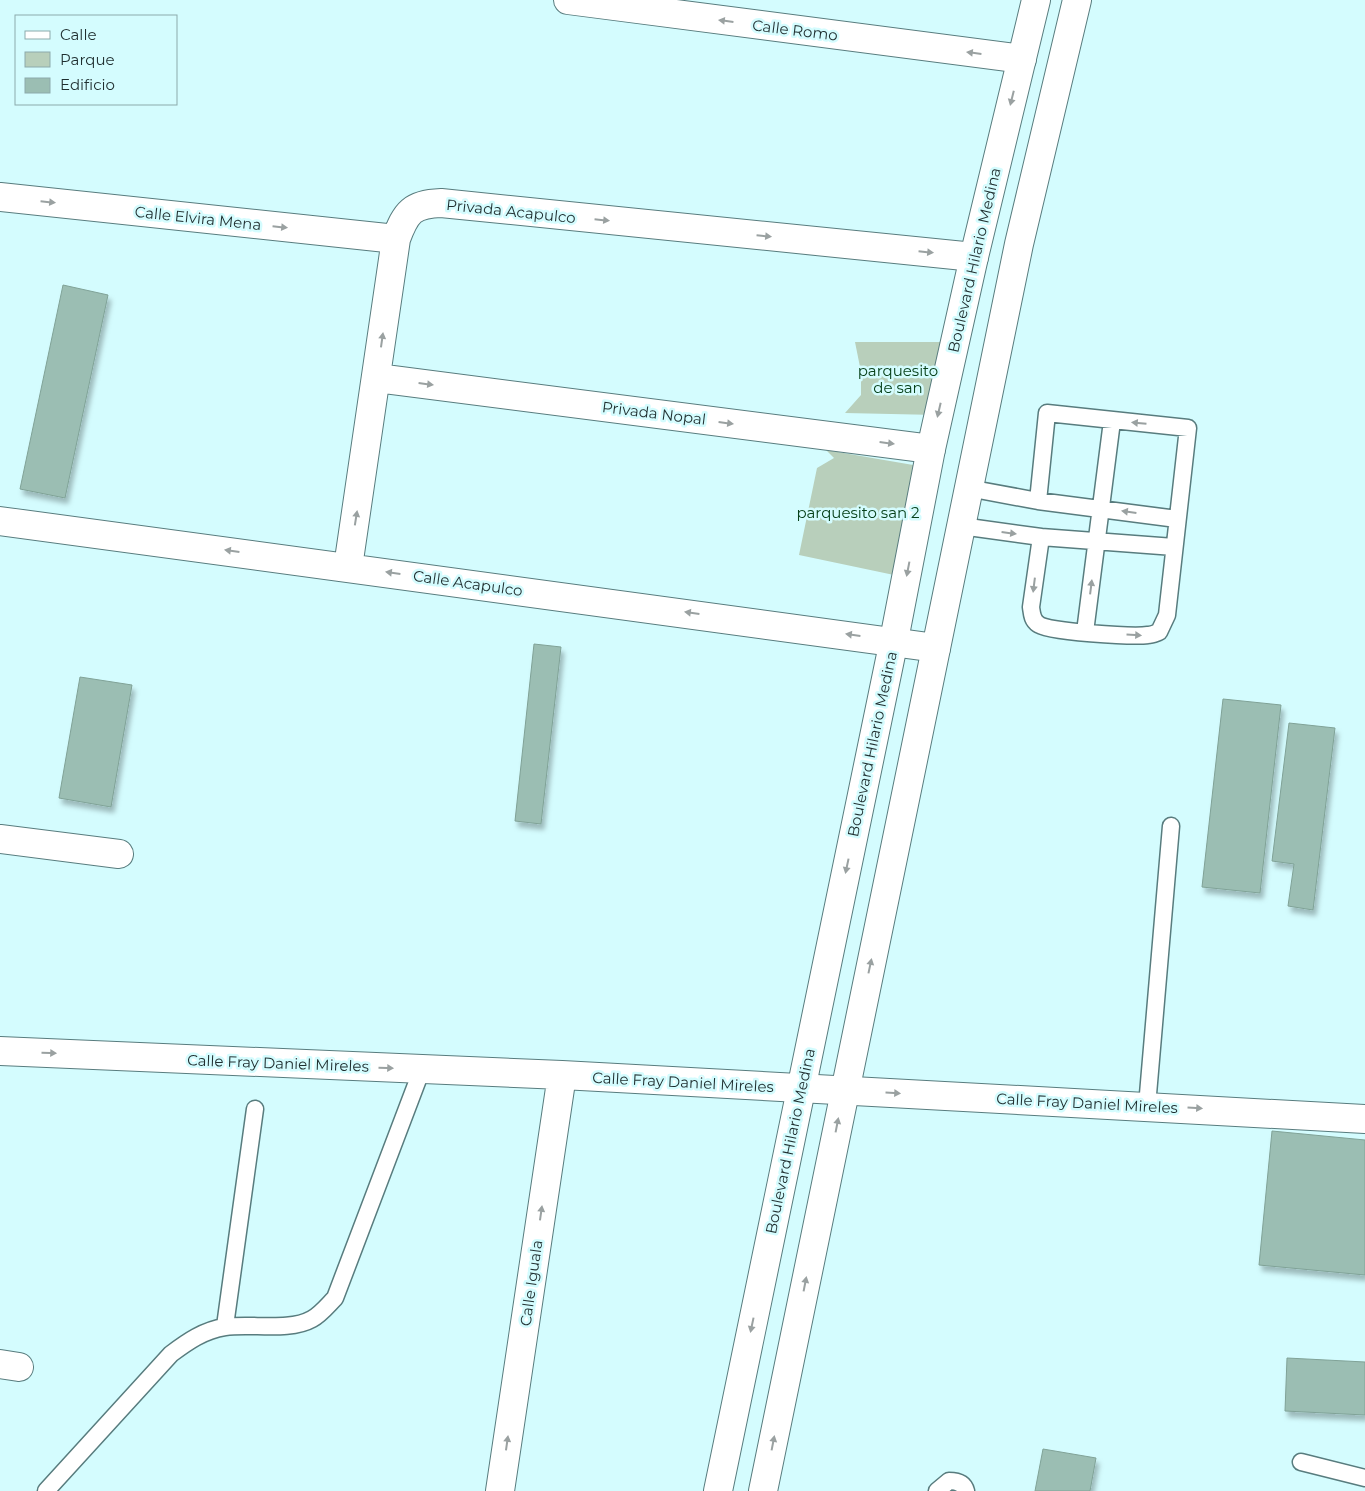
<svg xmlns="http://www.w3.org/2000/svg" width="1365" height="1491" viewBox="0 0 1365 1491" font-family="Montserrat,sans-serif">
	<defs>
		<filter id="shadow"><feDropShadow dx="3" dy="5.5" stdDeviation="2.5" flood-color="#0004"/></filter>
	</defs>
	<rect width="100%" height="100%" fill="#d4fcfe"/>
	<!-- green -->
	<path fill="#b8cfbb" d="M855,342H951L937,415L845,413L861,395V372Z
		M826,450L919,466L894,575L799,555L817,468L834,458Z"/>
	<!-- building -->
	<path fill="#9bbeb3" stroke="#80a297" filter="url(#shadow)" d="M63,285L108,295L65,498L20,489Z
		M534,644L561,647L541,824L515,821Z
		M80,677L132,685L111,807L59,798Z
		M1223,699L1281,705L1260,893L1202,887Z
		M1289,723L1335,728L1313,910L1288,906L1294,864L1272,861Z
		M1272,1131L1365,1140V1275L1259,1265Z
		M1287,1358L1365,1362V1415L1285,1411Z
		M1043,1449L1096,1458L1090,1491H1035Z"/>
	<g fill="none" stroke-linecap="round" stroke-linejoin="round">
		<!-- service casing -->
		<g stroke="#587c7e" stroke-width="19">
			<path id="service" d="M968,488L1038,501L1177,519
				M1038,501L1047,413L1188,428L1167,615L1159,632C1156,633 1152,635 1148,635C1134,637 1046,632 1038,624C1032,620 1032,614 1031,607L1041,537
				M961,526L1041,537L1174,547
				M1085,632L1112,421
				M1147,1106L1171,826
				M225,1326L255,1109
				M1301,1462L1365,1478
				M46,1491L171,1354C187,1342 204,1330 225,1327C251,1323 289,1332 312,1319C321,1314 328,1305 335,1298L422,1069
				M937,1491L949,1481C957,1481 964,1483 966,1491"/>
		</g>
		<!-- minor casing -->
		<g stroke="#587c7e" stroke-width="30">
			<path id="minor" d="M568,0L1022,59
				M0,197L396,239
				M377,378L931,449
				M0,521L936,648
				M348,567L396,239C406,212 412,204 441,203L974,257
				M0,839L119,854
				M0,1051L562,1075L1365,1119
				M0,1364L19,1367
				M500,1491L562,1075"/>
		</g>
		<!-- secondary casing -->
		<g stroke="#587c7e" stroke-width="30">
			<path id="secondary" d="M718,1491L894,640L931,449L974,257L1036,0
				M763,1491L1019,244L1077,0"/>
		</g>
		<!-- service -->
		<use href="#service" stroke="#fff" stroke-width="16"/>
		<!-- minor -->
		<use href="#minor" stroke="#fff" stroke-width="28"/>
		<!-- secondary -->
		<use href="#secondary" stroke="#fff" stroke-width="28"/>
	</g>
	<!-- one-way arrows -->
	<defs><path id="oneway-solid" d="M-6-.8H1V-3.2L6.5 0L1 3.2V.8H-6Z" transform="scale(1.25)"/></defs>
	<g fill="#9aa1a1">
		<use href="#oneway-solid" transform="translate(726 21) rotate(-173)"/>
		<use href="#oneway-solid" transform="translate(974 53) rotate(-173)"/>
		<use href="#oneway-solid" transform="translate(1012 98) rotate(104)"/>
		<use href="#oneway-solid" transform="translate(48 202) rotate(6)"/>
		<use href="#oneway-solid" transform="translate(602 220) rotate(6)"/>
		<use href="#oneway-solid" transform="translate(280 227) rotate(6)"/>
		<use href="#oneway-solid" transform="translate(764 236) rotate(6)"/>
		<use href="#oneway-solid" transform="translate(926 252) rotate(6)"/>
		<use href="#oneway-solid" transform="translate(382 340) rotate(-82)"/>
		<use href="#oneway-solid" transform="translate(426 384) rotate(7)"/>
		<use href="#oneway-solid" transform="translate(939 410) rotate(103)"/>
		<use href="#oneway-solid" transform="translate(726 423) rotate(7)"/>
		<use href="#oneway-solid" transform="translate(1139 423) rotate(-175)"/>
		<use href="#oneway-solid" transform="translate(887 443) rotate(7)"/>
		<use href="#oneway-solid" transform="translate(1129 512) rotate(-172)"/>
		<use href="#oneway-solid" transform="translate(356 518) rotate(-81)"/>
		<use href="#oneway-solid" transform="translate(1009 533) rotate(7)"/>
		<use href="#oneway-solid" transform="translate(232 551) rotate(-172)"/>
		<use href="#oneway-solid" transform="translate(908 569) rotate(101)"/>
		<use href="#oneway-solid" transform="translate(393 573) rotate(-172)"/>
		<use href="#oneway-solid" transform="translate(1034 585) rotate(97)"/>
		<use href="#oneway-solid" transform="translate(1091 587) rotate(-83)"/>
		<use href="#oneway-solid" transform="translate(692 613) rotate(-172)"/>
		<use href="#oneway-solid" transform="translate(853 635) rotate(-172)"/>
		<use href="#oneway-solid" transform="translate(1134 635) rotate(3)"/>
		<use href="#oneway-solid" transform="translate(847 866) rotate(102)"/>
		<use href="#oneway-solid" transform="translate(870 966) rotate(-78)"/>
		<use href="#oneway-solid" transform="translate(49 1053) rotate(2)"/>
		<use href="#oneway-solid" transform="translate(386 1068) rotate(2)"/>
		<use href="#oneway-solid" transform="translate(893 1093) rotate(3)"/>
		<use href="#oneway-solid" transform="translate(1195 1108) rotate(4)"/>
		<use href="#oneway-solid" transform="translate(837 1125) rotate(-79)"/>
		<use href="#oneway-solid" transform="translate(541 1213) rotate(-82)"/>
		<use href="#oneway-solid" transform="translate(805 1284) rotate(-79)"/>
		<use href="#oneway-solid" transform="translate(752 1325) rotate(102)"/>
		<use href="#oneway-solid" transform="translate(507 1443) rotate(-82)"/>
		<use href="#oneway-solid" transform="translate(773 1443) rotate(-79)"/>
	</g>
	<g text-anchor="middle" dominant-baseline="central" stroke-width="5" stroke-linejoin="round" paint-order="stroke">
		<!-- street labels -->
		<g font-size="15" fill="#1f2e2f" stroke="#d4fcfe">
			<text transform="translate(795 30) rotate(7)">Calle Romo</text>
			<text transform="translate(511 211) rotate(6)">Privada Acapulco</text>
			<text transform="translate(198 218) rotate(6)">Calle Elvira Mena</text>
			<text transform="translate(974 260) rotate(-77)">Boulevard Hilario Medina</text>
			<text transform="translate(654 413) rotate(7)">Privada Nopal</text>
			<text transform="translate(468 583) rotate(8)">Calle Acapulco</text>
			<text transform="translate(872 744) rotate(-78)">Boulevard Hilario Medina</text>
			<text transform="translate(278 1063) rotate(2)">Calle Fray Daniel Mireles</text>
			<text transform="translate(683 1082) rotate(3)">Calle Fray Daniel Mireles</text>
			<text transform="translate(1087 1103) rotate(3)">Calle Fray Daniel Mireles</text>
			<text transform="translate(790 1141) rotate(-78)">Boulevard Hilario Medina</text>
			<text transform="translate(531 1283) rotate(-82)">Calle Iguala</text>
		</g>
		<!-- park labels -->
		<g font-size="15" fill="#07411a" stroke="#d4fcfe">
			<text x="898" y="370">parquesito<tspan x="898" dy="17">de san</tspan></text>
			<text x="858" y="512">parquesito san 2</text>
		</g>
	</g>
	<!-- legend -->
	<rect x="15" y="15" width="162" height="90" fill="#d4fcfe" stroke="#8caaab"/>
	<rect x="25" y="31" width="25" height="8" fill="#ffffff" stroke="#8caaab"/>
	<text x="60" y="40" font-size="15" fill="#1f2e2f">Calle</text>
	<rect x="25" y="52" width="25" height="15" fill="#b8cfbb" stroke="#8caaab"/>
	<text x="60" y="65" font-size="15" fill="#1f2e2f">Parque</text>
	<rect x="25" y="78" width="25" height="15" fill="#9bbeb3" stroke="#8caaab"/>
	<text x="60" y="90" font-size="15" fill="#1f2e2f">Edificio</text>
</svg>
